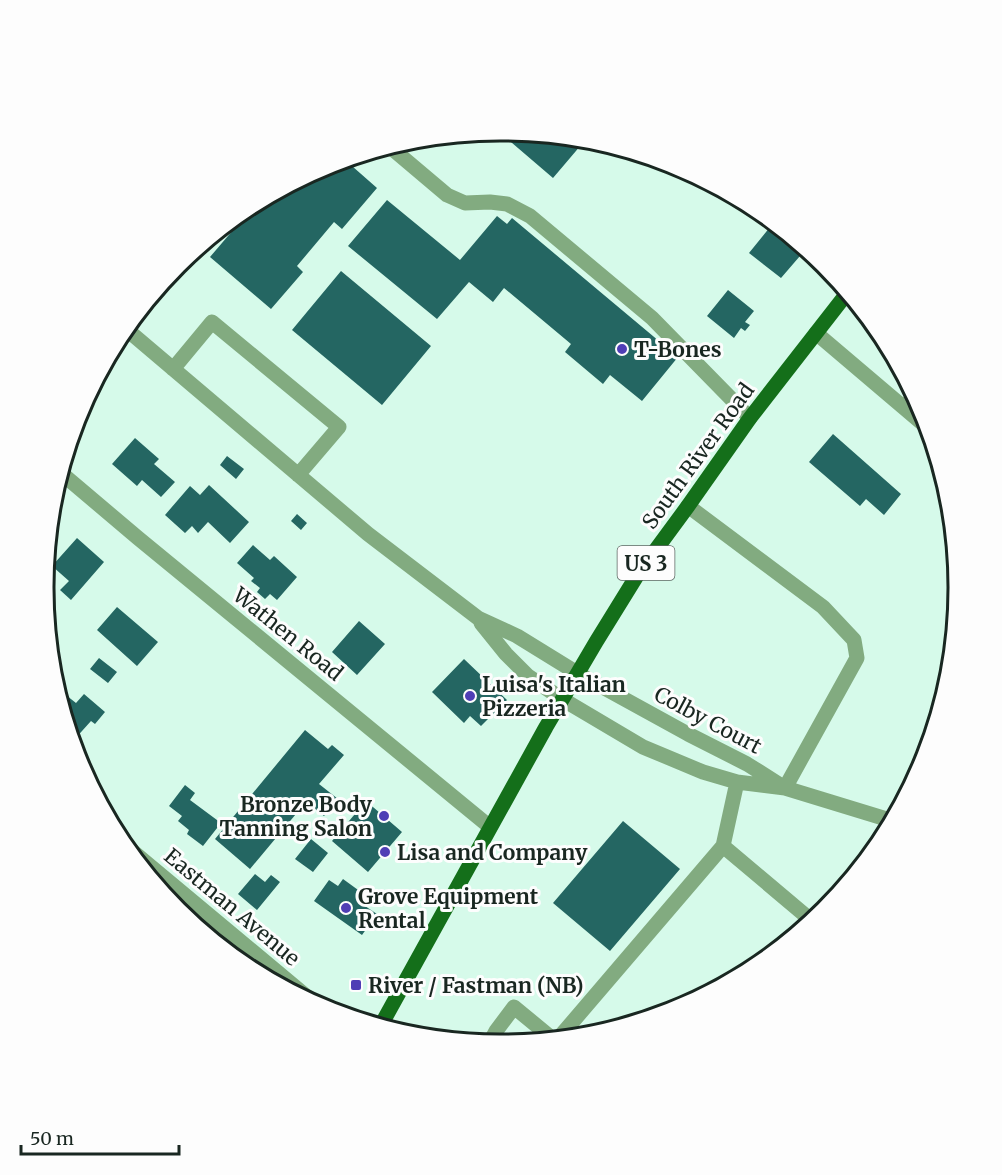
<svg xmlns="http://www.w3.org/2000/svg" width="1002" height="1175" viewBox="0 0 1002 1175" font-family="Merriweather,serif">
	<rect width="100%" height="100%" fill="#d6faea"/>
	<!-- building -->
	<path fill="#246662" d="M497,130H501L587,138L553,178Z
		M344,159L377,188L342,229L334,222L297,266L303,272L271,309L210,257L258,201L326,165Z
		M387,200L460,260L497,216L507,224L512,218L678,357L642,401L610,375L603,384L565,352L571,344L504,288L493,302L469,282L437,319L348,246Z
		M774,222L806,249L781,278L749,253Z
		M341,271L431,346L382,405L292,330Z
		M728,290L754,311L745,322L750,325L745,331L741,328L734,338L707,316Z
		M833,434L901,494L884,515L866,499L860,506L809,462Z
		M135,438L159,459L154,464L175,482L161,497L142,480L137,486L112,464Z
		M227,456L244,469L236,479L220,465Z
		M209,485L249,522L230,543L208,522L198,533L192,526L185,533L165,515L190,486L200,495Z
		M297,514L307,523L301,530L291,521Z
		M77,538L104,562L71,600L60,590L69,581L52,566Z
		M253,545L270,560L274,556L297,577L277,600L270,594L265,599L257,592L260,588L251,581L254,578L237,563Z
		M117,607L158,642L137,666L97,630Z
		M359,621L385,644L357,675L332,652Z
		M99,658L117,672L108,683L90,669Z
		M464,659L507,700L481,726L470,716L464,723L432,692Z
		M57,688L76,703L84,694L105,712L95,724L91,721L73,741L71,740L56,689Z
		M305,730L328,749L332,745L344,755L319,784L338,799L324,816L306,802L250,869L215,839Z
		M185,785L195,793L190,800L221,823L203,846L187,834L189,830L178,821L182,816L169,806Z
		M366,801L402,832L368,872L332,841Z
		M623,821L680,869L610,951L553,903Z
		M311,839L328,853L313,872L295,859Z
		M255,874L265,882L271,875L280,882L257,910L238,894Z
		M343,879L365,895L359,902L377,914L362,935L314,901L329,880L338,886Z"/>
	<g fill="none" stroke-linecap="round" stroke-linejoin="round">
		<!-- minor -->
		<path stroke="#82ab80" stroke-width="15" d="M389,146L447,195L465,203L490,202L507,204L530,216L652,318L750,418
			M125,328L368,534L478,618L517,636L577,673L688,734L747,764L785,788
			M816,333L929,429
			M173,369L212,322L339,427L298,475
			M905,408L914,395
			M60,472L138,538L490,827
			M688,506L823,607L854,640L857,658L785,788
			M481,623L506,654L528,676L562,699L643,747L703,772L737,782L785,788L893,821
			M119,840L318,1006
			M723,846L812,921
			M216,943L227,931
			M557,1040L723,846L737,782
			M489,1044L496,1031L514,1007L554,1040"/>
		<!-- major -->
		<path stroke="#146f1a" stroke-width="15" d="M380,1027L546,727L596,642L638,574L688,506L750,418L848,292"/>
	</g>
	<!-- markers -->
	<g fill="#4f3eb5" stroke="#fdfdfd" stroke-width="2">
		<circle cx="622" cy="349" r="6"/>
		<circle cx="470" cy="696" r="6"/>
		<circle cx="384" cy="816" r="6"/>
		<circle cx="385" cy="852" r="6"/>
		<circle cx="346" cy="908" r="6"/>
		<rect x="350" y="979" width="12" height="12" rx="3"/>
	</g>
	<g text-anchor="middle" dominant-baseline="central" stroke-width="6" stroke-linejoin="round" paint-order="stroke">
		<!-- shield labels -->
		<rect fill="#fdfdfd" stroke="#5d6763" stroke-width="1.5" x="617.5" y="546" width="57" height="34" rx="4.5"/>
		<g font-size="20" font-weight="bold" fill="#192721">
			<text x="646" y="563">US 3</text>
		</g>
		<!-- poi labels -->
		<g font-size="21" font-weight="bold" fill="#192721" stroke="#fdfdfd" text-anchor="start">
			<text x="634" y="349">T-Bones</text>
			<text x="482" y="684">Luisa's Italian<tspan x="482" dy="24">Pizzeria</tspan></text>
			<text x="372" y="804" text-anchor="end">Bronze Body<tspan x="372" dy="24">Tanning Salon</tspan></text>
			<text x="397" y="852">Lisa and Company</text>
			<text x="358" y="896">Grove Equipment<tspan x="358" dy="24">Rental</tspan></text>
			<text x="368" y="985">River / Fastman (NB)</text>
		</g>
		<!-- street labels -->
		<g font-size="21" fill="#192721" stroke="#fdfdfd">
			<text transform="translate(698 456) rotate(-54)">South River Road</text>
			<text transform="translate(288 634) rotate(39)">Wathen Road</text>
			<text transform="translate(708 720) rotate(28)">Colby Court</text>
			<text transform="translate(232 907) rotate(40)">Eastman Avenue</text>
		</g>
	</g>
	<!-- crop -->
	<path d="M0 0H1002V1175H0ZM500 141H502A446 446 0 0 1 948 587V588A446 446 0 0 1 502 1034H500A446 446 0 0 1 54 588V587A446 446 0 0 1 500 141Z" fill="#fdfdfd" fill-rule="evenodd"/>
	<path fill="none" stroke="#192721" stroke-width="3" d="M500 141H502A446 446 0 0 1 948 587V588A446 446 0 0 1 502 1034H500A446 446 0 0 1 54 588V587A446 446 0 0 1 500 141Z"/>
	<!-- scale -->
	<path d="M21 1145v9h158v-9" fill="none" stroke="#192721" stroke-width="3"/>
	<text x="30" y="1145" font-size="18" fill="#192721" stroke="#fdfdfd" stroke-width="4.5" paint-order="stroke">50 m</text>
</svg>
